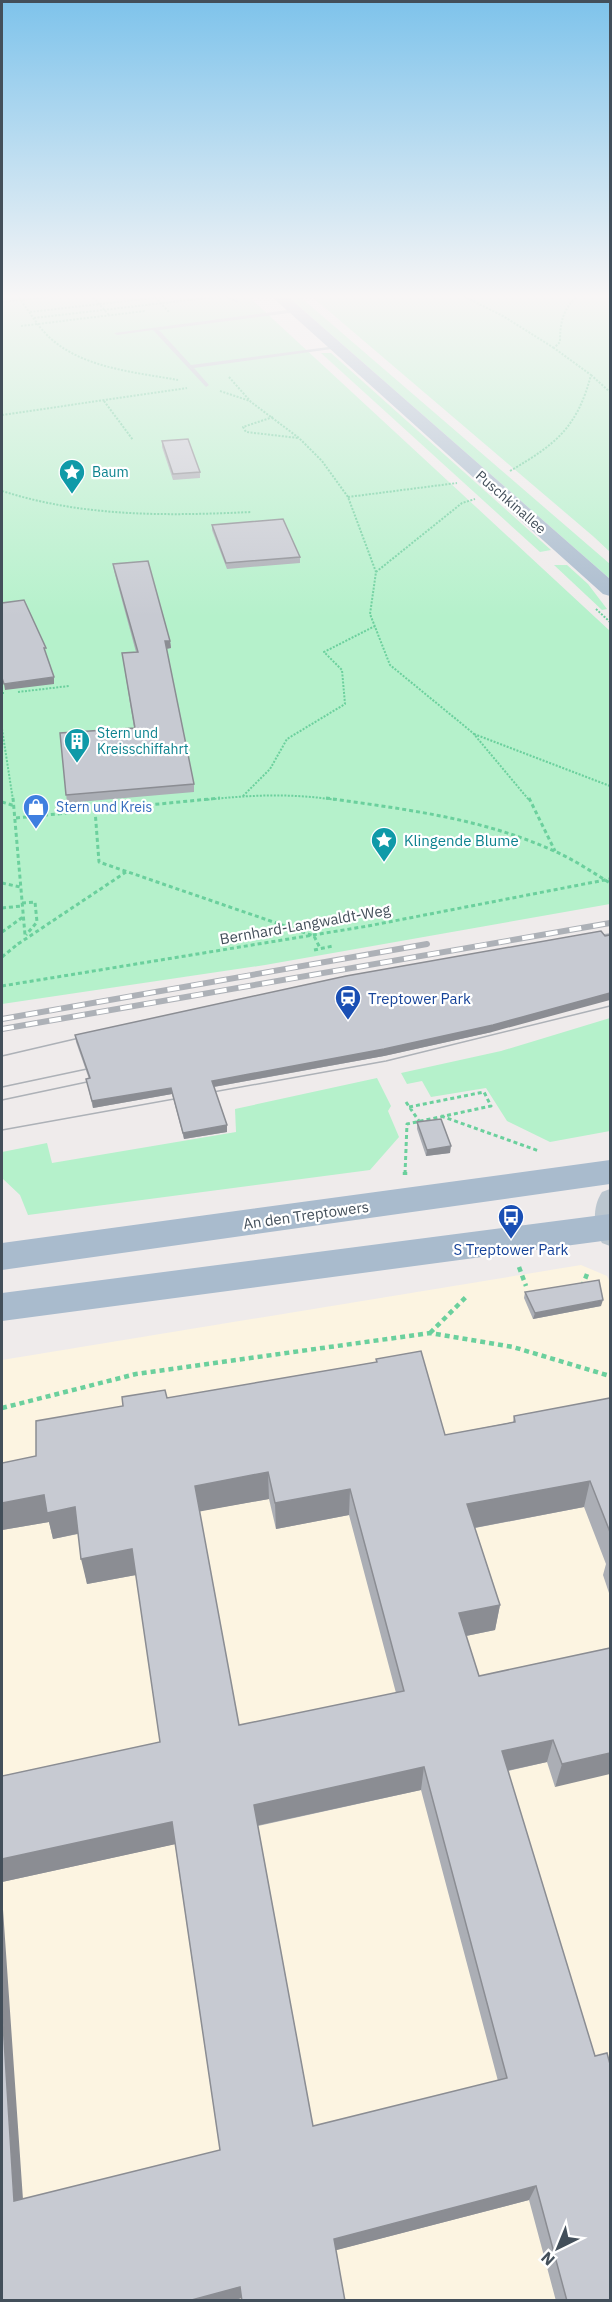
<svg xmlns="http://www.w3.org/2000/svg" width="612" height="2302" viewBox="0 0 612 2302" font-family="'IBM Plex Sans',sans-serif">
	<rect width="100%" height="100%" fill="#efebeb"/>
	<!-- commercial -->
	<path fill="#fcf4e1" d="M581,1265L607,1276L610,1282V2300H2V1360Z"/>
	<!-- green -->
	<path fill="#b5f1cb" d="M2,295H247L610,631V904L265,965L2,1004Z
		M286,295H298L610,564V579Z
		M310,295H610V552L594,537Z
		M321,353H331L551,550L540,552Z
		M554,565H567L588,584L607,609L602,610Z
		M610,1018V1131L550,1142L507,1121L486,1088L431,1097L422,1081L407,1084L401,1073L501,1051Z
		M377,1078L391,1106L388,1111L399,1137L370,1170L28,1215L20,1195L2,1178V1152L47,1143L52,1163L236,1132L235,1109Z"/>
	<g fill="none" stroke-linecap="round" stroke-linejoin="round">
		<!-- path-far2 -->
		<path stroke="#6bd09d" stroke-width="2" stroke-dasharray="2 1.5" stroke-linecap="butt" d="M17,295C27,308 36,324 48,336C81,368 134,372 178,380
			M91,295L110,316
			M153,295L169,312
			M223,295L238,302
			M461,295L503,316L554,348
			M2,302L67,295
			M30,312L179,295
			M34,318L224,296
			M21,326L145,311
			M591,375L610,392
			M229,377L251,402L299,438L322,461L348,497L376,572L370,614L390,665L473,733L529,800
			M220,391L250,401
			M104,401L133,440
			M2,415L187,388
			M273,417L243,427L246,432L298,438
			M510,471C556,444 577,428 591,375L554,348L560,342C560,322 563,308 579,295
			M2,491C84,517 166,516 251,512
			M348,497L457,483
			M376,572L462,503L475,499
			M596,609L610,622
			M18,692L69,686
			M2,693H5
			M2,729L13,800
			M474,734L610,786
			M243,796L270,769L287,739L345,704L342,670L324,652L375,626
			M204,800C248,795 292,793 336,800"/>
		<!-- path-far1 -->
		<path stroke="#6bd09d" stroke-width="3" stroke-dasharray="4 3" stroke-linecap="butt" d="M13,798L25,935
			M326,798C403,809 482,818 554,851C573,859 592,872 610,883
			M529,798L555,851
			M2,802L15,806
			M95,810L99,862L314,936L320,948
			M16,818L220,798
			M2,883L20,887
			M22,903L35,902L37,922L26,935
			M2,908L22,906
			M2,932L23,917
			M18,944L126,872
			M314,950L333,946
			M2,957L19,943
			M2,986L368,926L610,879
			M406,1102L419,1121
			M441,1116L539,1151
			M405,1174L407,1124L491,1106L484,1092L409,1107"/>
		<!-- path -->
		<path stroke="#6bd09d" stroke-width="4.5" stroke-dasharray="5 4" stroke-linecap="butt" d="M405,1175V1172
			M519,1267L526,1286
			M582,1287L587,1274
			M430,1333L468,1295
			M2,1408L136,1374L430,1333L513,1347L610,1376"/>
		<!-- lane -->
		<path fill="#bbc6cf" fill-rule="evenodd" d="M295,309L297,312L159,330L191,365L336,346L339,348L194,368L209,385L206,387L153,330L117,335L114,333Z"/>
		<!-- street -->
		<path fill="#bbc6cf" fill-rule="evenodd" d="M610,1189V1246L602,1243C593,1228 592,1207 602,1192Z"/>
		<!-- primary -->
		<path fill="#a9bbcd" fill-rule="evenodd" d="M270,295H286L610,579V596L603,594Z
			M610,1160V1184L2,1270V1243Z
			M610,1214V1240L2,1321V1293Z"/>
		<!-- tram -->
		<path stroke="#adb1b7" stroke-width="1.5" d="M587,937L610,934
			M2,1056L92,1035
			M2,1087L101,1066
			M2,1100L101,1079
			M2,1130L386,1061L610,1006"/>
		<!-- rail casing -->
		<g stroke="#adb1b7" stroke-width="6">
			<path id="rail" d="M2,1019L427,944
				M2,1029L610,923"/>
		</g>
		<!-- rail -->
		<use href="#rail" stroke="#fff" stroke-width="4" stroke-dasharray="12" stroke-linecap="butt"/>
	</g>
	<!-- wall -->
	<path fill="#abaeb5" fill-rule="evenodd" d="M162,441L200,472V478L173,480L162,447Z
		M212,525L300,557V563L227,569L212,530Z
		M113,564L170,641L171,648L166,649L194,784V792L67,803L60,733L134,728L122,653L136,652L114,571Z
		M492,1032L384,1056L214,1087L227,1125V1132L184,1139L172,1094L93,1108L86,1079H89L76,1042L75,1035Z
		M417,1122L450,1153L426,1156L417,1129Z
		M525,1292L601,1306L533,1319L524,1298Z
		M376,1359L445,1435L513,1422L514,1416L610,1398V1596L603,1575L606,1564L584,1507L475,1528L500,1605L495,1630L466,1636L479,1676L610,1648L555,1787L547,1762L508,1771L610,2301H556L529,2200L336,2250L241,2298L231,2301H2L23,2199L220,2150L175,1844L2,1882V1776L160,1742L136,1575L87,1584L78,1534L53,1539L49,1522L2,1530V1463L36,1456L167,1398L376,1362ZM269,1499L276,1529L349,1515L396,1693L239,1725L199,1511ZM421,1790L498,2081L313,2126L258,1826Z"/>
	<!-- shaded-wall -->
	<path fill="#8b8d93" d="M165,641H170L171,648L165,649Z
		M54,677V684L5,690L4,684Z
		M610,993V1000L492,1032L384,1056L213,1087L212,1081Z
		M171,1088L172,1094L93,1108L92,1101Z
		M227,1125V1132L184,1139L183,1133Z
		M451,1146L450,1153L426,1156L427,1150Z
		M603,1300L601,1306L533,1319L535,1313Z
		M268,1472L269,1499L197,1512L195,1486Z
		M590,1481L584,1507L463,1530L467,1504Z
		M350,1489L349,1515L276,1529L275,1503Z
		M44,1495L75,1507L81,1533L53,1539L49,1522L2,1530V1503Z
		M132,1549L136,1575L87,1584L81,1559Z
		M500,1605L495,1630L456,1638L459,1613Z
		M553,1740L547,1762L496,1773L502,1751Z
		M610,1753V1774L555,1787L562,1764Z
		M424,1767L421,1790L255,1826L254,1805Z
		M172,1822L176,1844L2,1882V1859Z
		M2,1895L24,2214L14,2201L2,2007Z
		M536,2186L529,2200L333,2251L334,2239Z
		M240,2287L242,2298L231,2301H188Z"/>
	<!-- building -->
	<path fill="#c7cad2" stroke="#8b8d93" stroke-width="1.5" fill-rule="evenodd" d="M188,439L200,472L173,474L162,441Z
		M283,519L300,557L226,563L212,525Z
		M148,561L170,641H165L194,784L66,795L60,733L135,728L122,653L138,652L113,564Z
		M24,600L46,648H44L54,677L4,684L2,678V603Z
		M601,931L605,936L610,935V993L493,1025L384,1049L212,1081L227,1125L183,1133L171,1088L92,1101L86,1079L90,1078L75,1035L346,976Z
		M441,1119L451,1146L427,1150L417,1122Z
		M599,1280L603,1300L535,1313L525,1292Z
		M421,1351L445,1435L515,1422L514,1416L610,1398V1532L590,1481L467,1504L500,1605L459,1613L479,1676L610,1648V1753L562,1764L553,1740L502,1751L595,2056L607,2053L610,2064V2301H567L536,2186L334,2239L345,2301H242L240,2287L188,2301H2V2007L14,2201L220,2150L172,1822L2,1859V1776L160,1742L132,1549L81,1559L75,1507L47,1513L44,1495L2,1503V1463L36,1456V1421L123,1406L122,1397L165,1390L167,1398L377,1362L376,1359ZM268,1472L275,1503L350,1489L404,1691L239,1725L195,1486ZM424,1767L507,2078L313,2126L254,1805Z"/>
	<!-- sky -->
	<linearGradient id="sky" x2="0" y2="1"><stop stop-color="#7ec3eb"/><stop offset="0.48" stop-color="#f8f6f6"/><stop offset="1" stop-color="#f8f6f6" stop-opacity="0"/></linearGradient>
	<rect width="612" height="617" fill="url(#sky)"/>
	<!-- icons -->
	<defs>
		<g id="sight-pin" transform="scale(1.35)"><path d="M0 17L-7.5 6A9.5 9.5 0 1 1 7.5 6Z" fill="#0f9aa8" stroke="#fff"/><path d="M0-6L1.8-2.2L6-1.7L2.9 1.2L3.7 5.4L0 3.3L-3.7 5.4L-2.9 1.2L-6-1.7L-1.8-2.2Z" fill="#fff"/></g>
		<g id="building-pin" transform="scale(1.35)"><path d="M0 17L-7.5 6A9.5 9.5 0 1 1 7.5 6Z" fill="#0f9aa8" stroke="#fff"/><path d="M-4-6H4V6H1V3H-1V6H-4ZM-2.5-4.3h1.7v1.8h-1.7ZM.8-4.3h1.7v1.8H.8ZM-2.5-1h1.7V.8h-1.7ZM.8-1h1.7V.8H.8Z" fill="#fff"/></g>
		<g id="shop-pin" transform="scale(1.35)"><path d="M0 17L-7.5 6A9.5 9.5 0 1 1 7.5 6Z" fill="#3f7fe0" stroke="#fff"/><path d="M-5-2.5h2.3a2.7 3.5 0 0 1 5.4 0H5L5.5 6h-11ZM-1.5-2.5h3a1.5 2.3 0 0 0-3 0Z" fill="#fff"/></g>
		<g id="station-pin" transform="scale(1.35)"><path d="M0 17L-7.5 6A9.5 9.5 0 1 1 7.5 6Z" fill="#1a4fb4" stroke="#fff"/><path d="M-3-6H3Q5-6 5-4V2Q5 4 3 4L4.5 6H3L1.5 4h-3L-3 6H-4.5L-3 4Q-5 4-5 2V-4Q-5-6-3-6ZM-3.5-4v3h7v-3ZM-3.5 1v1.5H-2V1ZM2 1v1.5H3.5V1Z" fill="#fff"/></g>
		<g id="bus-pin" transform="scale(1.35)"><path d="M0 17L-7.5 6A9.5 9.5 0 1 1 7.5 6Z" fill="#1a4fb4" stroke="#fff"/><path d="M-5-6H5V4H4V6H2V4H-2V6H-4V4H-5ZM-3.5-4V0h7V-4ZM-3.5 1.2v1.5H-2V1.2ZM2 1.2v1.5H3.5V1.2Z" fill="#fff"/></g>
	</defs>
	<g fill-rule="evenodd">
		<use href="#sight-pin" x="72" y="472"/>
		<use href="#building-pin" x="77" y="741"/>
		<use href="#shop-pin" x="36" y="807"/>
		<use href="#sight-pin" x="384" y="840"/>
		<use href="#station-pin" x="348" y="998"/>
		<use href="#bus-pin" x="511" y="1217"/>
	</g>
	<g text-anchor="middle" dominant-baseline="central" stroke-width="4.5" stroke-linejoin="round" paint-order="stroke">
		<!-- far-culture labels -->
		<g font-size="14" fill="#0d838f" stroke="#fff" text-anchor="start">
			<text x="92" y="472">Baum</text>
			<text x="97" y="733">Stern und<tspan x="97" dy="16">Kreisschiffahrt</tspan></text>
		</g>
		<!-- far-street labels -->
		<g font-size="14" fill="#434f5a" stroke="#fff">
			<text transform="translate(511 502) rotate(41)">Puschkinallee</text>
		</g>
		<!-- far-shop labels -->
		<g font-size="14" fill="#366cbe" stroke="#fff" text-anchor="start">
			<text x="56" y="807">Stern und Kreis</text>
		</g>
		<!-- culture labels -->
		<g font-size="15" fill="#0d838f" stroke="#fff" text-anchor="start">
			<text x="404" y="840">Klingende Blume</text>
		</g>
		<!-- street labels -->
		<g font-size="15" fill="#434f5a" stroke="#fff">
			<text transform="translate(305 924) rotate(-10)">Bernhard-Langwaldt-Weg</text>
			<text transform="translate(306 1215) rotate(-8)">An den Treptowers</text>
		</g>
		<!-- transit labels -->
		<g font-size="15" fill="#164399" stroke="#fff" text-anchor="start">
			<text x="368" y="998">Treptower Park</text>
			<text x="511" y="1249" text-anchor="middle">S Treptower Park</text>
		</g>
	</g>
	<!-- border -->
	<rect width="612" height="2302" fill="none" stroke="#434f5a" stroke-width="6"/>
	<!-- north arrow -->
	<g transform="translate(558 2248) rotate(223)" stroke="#ffffff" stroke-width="4.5" paint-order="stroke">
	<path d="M0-4.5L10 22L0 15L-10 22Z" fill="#434f5a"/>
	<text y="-9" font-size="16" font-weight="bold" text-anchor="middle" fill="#434f5a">N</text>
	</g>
</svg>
